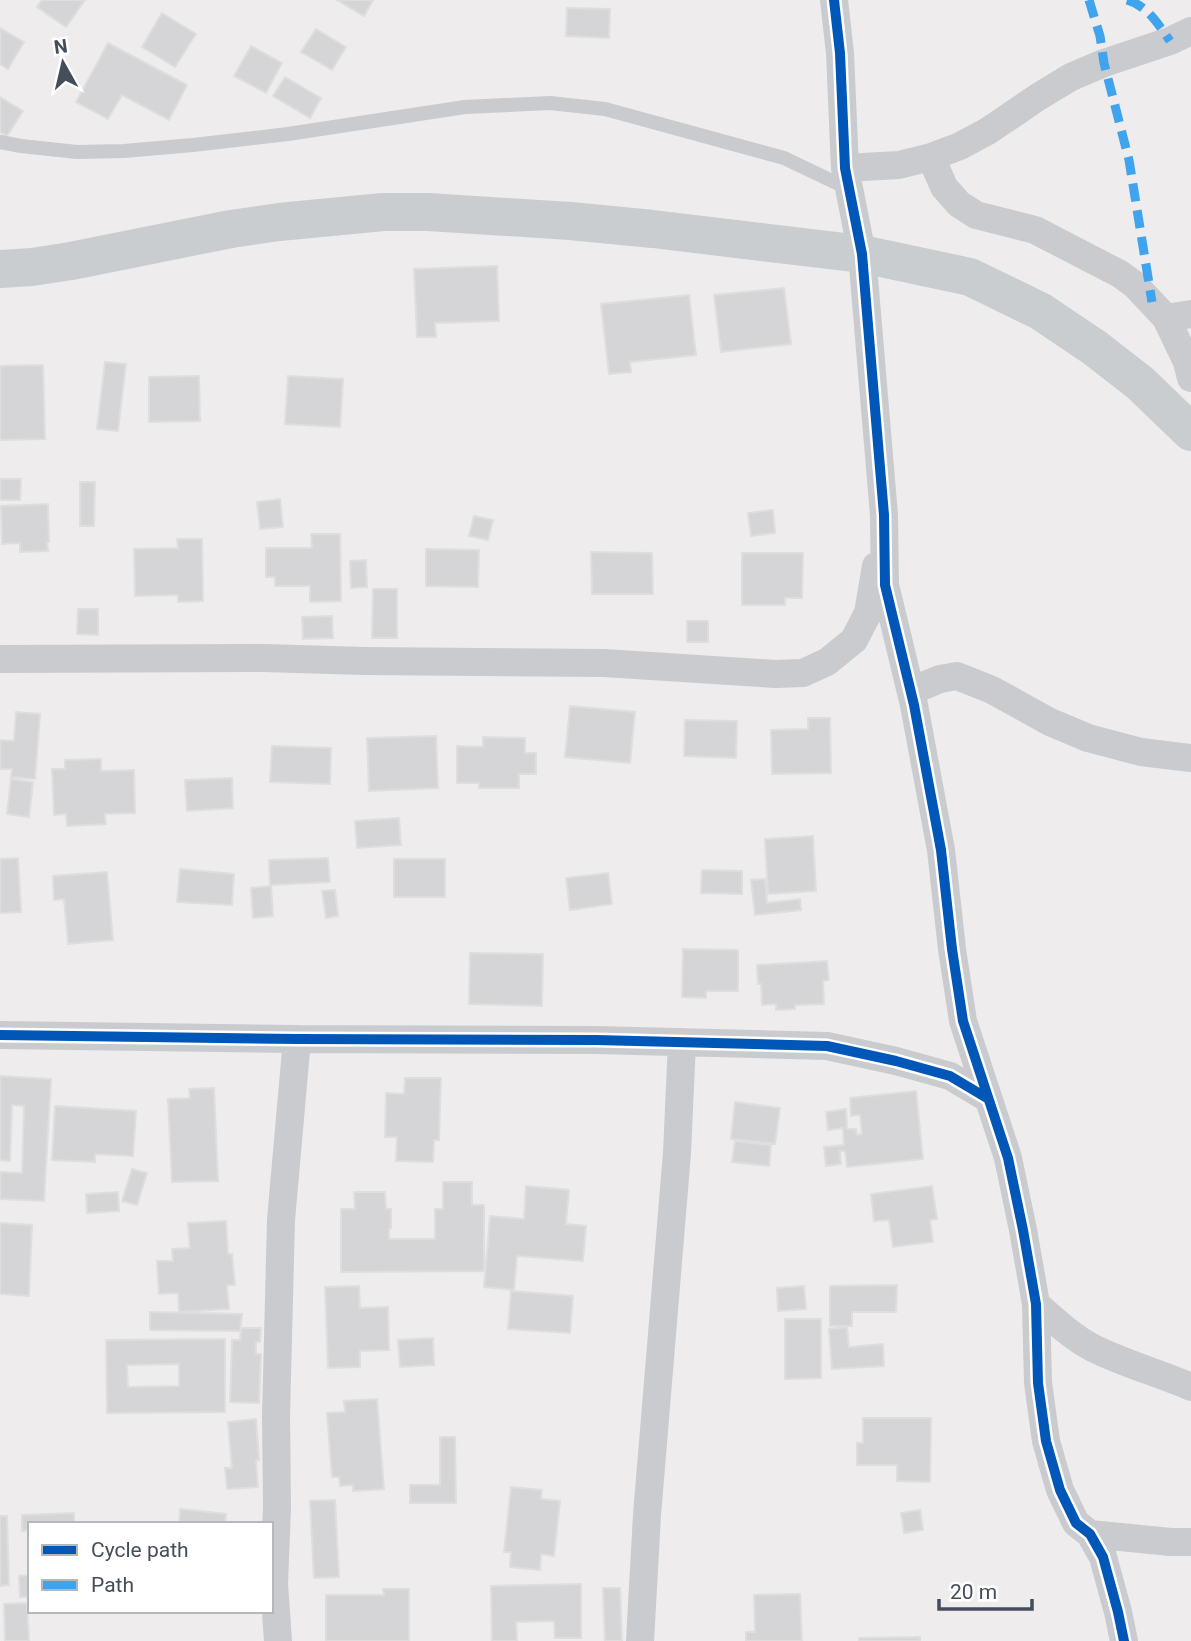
<svg xmlns="http://www.w3.org/2000/svg" width="1191" height="1641" viewBox="0 0 1191 1641" font-family="Roboto,sans-serif">
	<rect width="100%" height="100%" fill="#eeecec"/>
	<!-- building -->
	<path fill="#d5d4d7" stroke="#dfdedf" stroke-width="2" fill-rule="evenodd" d="M42,0H85L66,27L37,7Z
		M337,0H373L364,16Z
		M567,8L610,9L609,38L566,36Z
		M162,13L196,34L175,67L142,47Z
		M0,28L24,42L8,69L0,64Z
		M316,29L346,47L332,70L301,52Z
		M108,43L187,85L169,120L122,95L108,119L76,102Z
		M251,46L282,63L266,93L234,76Z
		M285,77L321,98L310,118L273,96Z
		M0,97L23,111L7,136L0,132Z
		M497,266L499,321L435,323L436,337H417L414,269Z
		M784,288L791,344L721,352L714,295Z
		M689,295L696,355L630,362L631,372L609,374L601,304Z
		M105,362L126,364L118,431L97,429Z
		M43,365L45,439L0,440V366Z
		M199,376L200,421L149,422V377Z
		M288,376L343,379L340,427L285,424Z
		M0,479H21L20,500H0Z
		M80,482H95L94,526H80Z
		M280,499L283,527L260,529L257,502Z
		M48,504L49,542H47L48,551L20,552V543L2,544L1,506Z
		M773,510L775,533L751,536L748,513Z
		M474,516L493,520L488,540L469,536Z
		M311,534H340L341,601L310,602V586H275V577H266V548H312Z
		M177,539H202L203,601L178,602V595L135,596L134,549L178,548Z
		M426,549L479,550L478,587L426,586Z
		M591,552L652,553L653,594H592Z
		M742,553H803L802,598H785V605H742Z
		M366,560L367,587L351,588L350,561Z
		M373,589H397V638H372Z
		M78,609H98V635L77,634Z
		M332,616L333,638L303,639L302,617Z
		M687,621H708V642H687Z
		M570,706L635,712L630,763L565,757Z
		M16,712L40,714L35,779L11,777L12,769H0V740L14,741Z
		M808,718H830L831,773L772,774L771,730L808,729Z
		M685,720L737,721L736,758L684,756Z
		M436,736L438,788L369,791L367,738Z
		M483,737L525,738V753H536V774H519V788H479V783H457V746L483,747Z
		M272,746L331,748L330,784L270,782Z
		M101,759V771L134,770L135,813L105,814L106,824L67,826L66,814L54,815L52,769H65V760Z
		M232,778L233,808L187,811L185,780Z
		M11,779L33,782L29,817L7,814Z
		M399,818L401,845L357,848L355,821Z
		M813,836L816,891L768,894L765,839Z
		M18,858L21,912L0,913V859Z
		M328,858L330,882L270,885L269,860Z
		M394,859H445V897H394Z
		M180,869L234,874L232,905L177,902Z
		M702,870L742,871V894L701,893Z
		M107,872L113,940L68,944L64,899L54,900L53,876Z
		M608,873L612,904L570,910L566,878Z
		M765,879L767,903L800,899L801,910L755,915L751,880Z
		M271,886L273,916L253,918L251,888Z
		M335,890L338,916L326,918L322,891Z
		M683,949L738,950V991H706V998L682,997Z
		M470,953L543,954L542,1006L469,1004Z
		M827,961L829,980L823,981L824,1004L795,1005V1009L776,1010V1004L762,1005L761,984H758L757,965Z
		M0,1076L51,1079L44,1201L0,1199V1172L22,1173L24,1106L12,1105L10,1161L0,1160Z
		M405,1078H441L439,1140H434L433,1162L396,1161L397,1137H385L386,1093L404,1094Z
		M214,1088L218,1181L172,1182L168,1099L190,1098L189,1089Z
		M916,1091L923,1159L847,1167L845,1151H840L841,1164L826,1166L824,1147L844,1145L843,1128L828,1130L826,1112L846,1109L847,1129H856L857,1135L862,1134L860,1115L851,1116L850,1098Z
		M735,1102L780,1108L775,1144L731,1139Z
		M55,1106L136,1111L133,1156L95,1154V1162L52,1160Z
		M735,1141L771,1145L769,1166L732,1162Z
		M132,1169L147,1173L137,1205L122,1201Z
		M443,1182H472V1205H484V1271L341,1272V1209H355L354,1192H385L386,1209H391V1228L389,1229V1239H435V1209H443Z
		M526,1186L569,1190L566,1224L586,1226L583,1261L517,1256L514,1290L484,1287L490,1216L524,1219Z
		M932,1186L937,1219L930,1220L933,1242L893,1247L889,1220L874,1221L871,1194Z
		M118,1192L119,1211L87,1213L86,1194Z
		M226,1221L228,1254H232L235,1285H227L229,1309L179,1312L178,1293L159,1294L157,1261H173L172,1249L190,1248L188,1223Z
		M0,1223L32,1225L29,1296L0,1294Z
		M897,1285L896,1312H852V1326H830V1286Z
		M359,1286L360,1308L388,1307L389,1350L360,1351V1367L328,1368L325,1287Z
		M804,1286L806,1309L778,1311L777,1288Z
		M511,1291L573,1296L570,1333L508,1329Z
		M150,1312L242,1314L240,1331L150,1330Z
		M785,1319H821V1378L785,1379Z
		M847,1327L849,1347L883,1344L884,1366L832,1369L829,1329Z
		M241,1328H261L260,1342H256V1354H261L259,1403L230,1402L232,1340H240Z
		M433,1338L434,1365L400,1367L398,1340Z
		M225,1339V1412L107,1413L106,1340ZM179,1364V1386L128,1387L127,1365Z
		M377,1399L384,1489L353,1491V1485L340,1486L339,1477H332L327,1413L345,1412L344,1401Z
		M863,1418H931L930,1482L897,1481V1465H857V1443H863Z
		M256,1419L259,1460H256L258,1487L227,1489L225,1468H232L228,1422Z
		M440,1437H455L456,1503H410V1485H440Z
		M511,1487L542,1490L541,1499L560,1501L554,1556L541,1554L540,1570L510,1567L511,1552H504Z
		M335,1500L339,1577L314,1578L310,1501Z
		M180,1509L226,1514L225,1524H179Z
		M920,1510L923,1530L904,1533L901,1513Z
		M74,1513V1524H30V1530L22,1531V1515Z
		M0,1516H7L9,1585L0,1586Z
		M30,1575V1597H20L19,1576Z
		M581,1584V1638H555L554,1621L516,1622L517,1641H492L491,1586Z
		M603,1588H620L622,1641H605Z
		M383,1589H409V1641H326V1595H384Z
		M800,1594L802,1641H746V1632H755L754,1595Z
		M27,1603L29,1641H5L4,1604Z
		M920,1637V1641H859V1638Z"/>
	<g fill="none" stroke-linecap="round" stroke-linejoin="round">
		<!-- lane -->
		<path stroke="#c9cbce" stroke-width="14" d="M0,142L21,146L77,152L124,151L193,145L288,134L465,107L550,103L605,109L784,158L849,189"/>
		<!-- street -->
		<path stroke="#c9cbce" stroke-width="28" d="M834,0L840,53L845,168L862,254L884,515L885,585L914,705L941,850L952,949L963,1021L1008,1158L1023,1230L1036,1304L1038,1383L1046,1441L1060,1490L1076,1523L1090,1534L1103,1557L1118,1612L1124,1641
			M931,157L944,187L959,204L976,215L1035,230L1120,274L1135,285L1166,318L1187,362L1191,378
			M845,168L899,165L931,157L960,146L988,131L1038,97L1071,77L1104,63L1170,41L1191,31
			M1166,318L1191,314
			M0,659L263,658L365,661L604,663L776,674L803,673L827,662L854,640L868,613L876,566
			M911,691L940,679L957,676L992,690L1050,722L1088,738L1141,752L1191,758
			M0,1035L297,1039L596,1040L827,1046L896,1061L950,1076L987,1098
			M1036,1304C1054,1320 1072,1337 1093,1348C1125,1364 1159,1373 1191,1387
			M1090,1534L1171,1542H1191
			M278,1641L274,1584L277,1507L276,1416L281,1220L297,1039
			M640,1641L647,1515L677,1153L682,1042"/>
		<!-- secondary -->
		<path stroke="#c9cdd0" stroke-width="38" d="M0,269L32,267L71,261L231,229L279,222L383,212H428L570,221L653,229L862,254L970,277L1040,311L1095,348L1140,383L1191,432"/>
		<!-- quiet -->
		<path stroke="#3fa4ed" stroke-width="9" stroke-dasharray="18 9" stroke-linecap="butt" d="M1089,0L1100,36L1104,63L1129,160L1152,302
			M1127,0C1148,6 1158,24 1170,41"/>
		<!-- cycleway casing -->
		<g stroke="#fff" stroke-width="15">
			<path id="cycleway" d="M834,0L840,53L845,168L862,254L884,515L885,585L914,705L941,850L952,949L963,1021L1008,1158L1023,1230L1036,1304L1038,1383L1046,1441L1060,1490L1076,1523L1090,1534L1103,1557L1118,1612L1124,1641
				M0,1035L297,1039L596,1040L827,1046L896,1061L950,1076L987,1098"/>
		</g>
		<!-- cycleway -->
		<use href="#cycleway" stroke="#0057b8" stroke-width="10"/>
	</g>
	<!-- legend -->
	<rect x="28" y="1522" width="245" height="91" fill="#ffffff" stroke="#b4b8bd" stroke-width="2"/>
	<rect x="42" y="1545" width="35" height="10" fill="#0057b8" stroke="#b4b8bd" stroke-width="2"/>
	<text x="91" y="1557" font-size="21" fill="#444e59">Cycle path</text>
	<rect x="42" y="1580" width="35" height="10" fill="#3fa4ed" stroke="#b4b8bd" stroke-width="2"/>
	<text x="91" y="1592" font-size="21" fill="#444e59">Path</text>
	<!-- north arrow -->
	<g transform="translate(63 63) rotate(352)" stroke="#ffffff" stroke-width="5" paint-order="stroke">
	<path d="M0-5L12 26L0 18L-12 26Z" fill="#444e59"/>
	<text y="-10" font-size="19" font-weight="bold" text-anchor="middle" fill="#444e59">N</text>
	</g>
	<!-- scale -->
	<path d="M939 1599v10h93v-10" fill="none" stroke="#444e59" stroke-width="3.5"/>
	<text x="950" y="1599" font-size="21" fill="#444e59" stroke="#ffffff" stroke-width="5" paint-order="stroke">20 m</text>
</svg>
